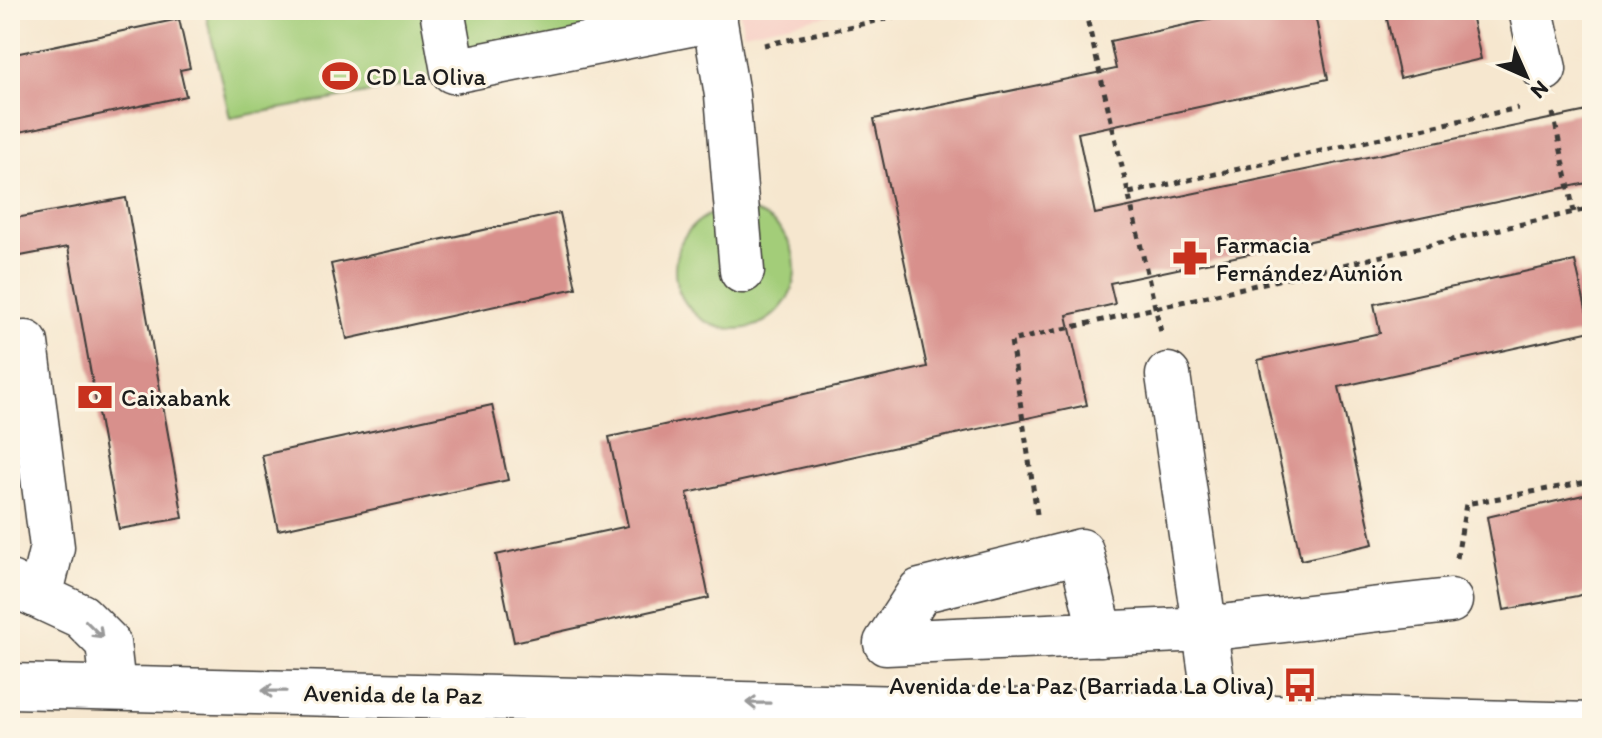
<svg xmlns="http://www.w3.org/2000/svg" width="1602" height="738" viewBox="0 0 1602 738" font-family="Itim,sans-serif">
	<rect width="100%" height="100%" fill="#fcf5e5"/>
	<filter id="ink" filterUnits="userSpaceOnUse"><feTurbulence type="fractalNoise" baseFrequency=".0125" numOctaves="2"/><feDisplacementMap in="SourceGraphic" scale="16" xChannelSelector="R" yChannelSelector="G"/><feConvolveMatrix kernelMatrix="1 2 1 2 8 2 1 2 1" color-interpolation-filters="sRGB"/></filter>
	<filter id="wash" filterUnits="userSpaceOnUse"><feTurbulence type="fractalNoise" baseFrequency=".006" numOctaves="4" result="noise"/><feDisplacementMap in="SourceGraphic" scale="32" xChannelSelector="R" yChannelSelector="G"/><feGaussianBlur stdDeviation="1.8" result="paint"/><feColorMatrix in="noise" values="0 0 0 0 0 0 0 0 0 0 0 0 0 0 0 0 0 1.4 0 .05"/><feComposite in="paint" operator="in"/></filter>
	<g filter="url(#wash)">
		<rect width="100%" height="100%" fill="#f6e7cf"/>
		<!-- built -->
		<path fill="#f7d1c7" d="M739,10H853L744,33Z"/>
		<!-- grass -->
		<path fill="#a3cd79" stroke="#60744a" stroke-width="2" d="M205,10H684L689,34L230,118Z
			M675 269a60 60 0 1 1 120 0a60 60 0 1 1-120 0Z"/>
		<g id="blocks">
			<!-- building -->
			<path fill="#d8908c" d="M1255,10H1314L1328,79L1078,133L1095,214L1592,110V182L1110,283L1115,304L1067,315L1087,405L687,493L709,598L514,642L496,555L628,526L609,437L927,367L874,119L1116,69L1110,41Z
				M1385,10H1470L1481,59L1400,78Z
				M179,19L190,68L180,70L186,96L10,134V55Z
				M126,198L183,518L119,529L68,247L10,258V219Z
				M560,213L576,288L347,339L331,264Z
				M1575,261L1591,331L1339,387L1373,544L1301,560L1258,360L1380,333L1374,304Z
				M492,405L508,480L278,530L262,455Z
				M1592,493V591L1577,596L1504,610L1487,517Z"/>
		</g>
	</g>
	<g filter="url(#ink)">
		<use href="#blocks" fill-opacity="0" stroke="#3d3a37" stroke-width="2"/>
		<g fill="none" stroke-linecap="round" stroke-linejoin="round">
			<!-- minor casing -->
			<g stroke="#3d3a37" stroke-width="47">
				<path id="minor" d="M442,10L453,71L715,19
					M713,10L727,95L742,271
					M1531,10L1544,69
					M10,344L26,343L52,547L40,597
					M1168,375L1217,715
					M10,583L81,616L108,643L113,687
					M1101,634L1081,551L920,591L886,643L1204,629L1450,601
					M10,686L1592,725"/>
			</g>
			<!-- path -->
			<path stroke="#3d3a37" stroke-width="5" stroke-dasharray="6 6" stroke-linecap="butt" d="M1085,10L1161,332
				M764,45L927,10
				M1553,113L1574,212
				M1129,193L1518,108
				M1037,514L1011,341L1592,208
				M1457,558L1466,504L1592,481"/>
			<!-- minor -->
			<use href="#minor" stroke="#fff" stroke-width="44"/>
		</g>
		<!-- one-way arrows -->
		<defs><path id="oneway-shaft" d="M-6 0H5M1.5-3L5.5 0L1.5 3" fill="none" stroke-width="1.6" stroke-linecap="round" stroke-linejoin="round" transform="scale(2)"/></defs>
		<g stroke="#999">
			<use href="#oneway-shaft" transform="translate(94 629) rotate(45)"/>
			<use href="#oneway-shaft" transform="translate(274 691) rotate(-179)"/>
			<use href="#oneway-shaft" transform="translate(758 703) rotate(-179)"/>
		</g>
	</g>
	<!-- icons -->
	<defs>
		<g id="stadium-bare" transform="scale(2.76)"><path d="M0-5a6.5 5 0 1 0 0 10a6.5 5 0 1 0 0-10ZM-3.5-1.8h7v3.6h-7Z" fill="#c8321e" stroke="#fcf5e5" stroke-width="2.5" paint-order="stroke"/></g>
		<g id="pharmacy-bare" transform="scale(2.76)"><path d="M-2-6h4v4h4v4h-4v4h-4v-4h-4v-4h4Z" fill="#c8321e" stroke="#fcf5e5" stroke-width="2.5" paint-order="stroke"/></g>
		<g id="bank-bare" transform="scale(2.76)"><path d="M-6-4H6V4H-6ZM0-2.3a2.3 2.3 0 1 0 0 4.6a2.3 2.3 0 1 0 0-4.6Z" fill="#c8321e" stroke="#fcf5e5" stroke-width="2.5" paint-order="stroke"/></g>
		<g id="bus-bare" transform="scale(2.76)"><path d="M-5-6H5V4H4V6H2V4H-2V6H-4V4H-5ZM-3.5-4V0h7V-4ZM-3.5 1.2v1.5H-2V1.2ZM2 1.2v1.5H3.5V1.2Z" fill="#c8321e" stroke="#fcf5e5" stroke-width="2.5" paint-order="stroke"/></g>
	</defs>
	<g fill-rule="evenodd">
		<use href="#stadium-bare" x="340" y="76"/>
		<use href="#pharmacy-bare" x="1190" y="258"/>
		<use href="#bank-bare" x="95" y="397"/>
		<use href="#bus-bare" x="1300" y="685"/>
	</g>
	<g text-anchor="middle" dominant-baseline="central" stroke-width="6" stroke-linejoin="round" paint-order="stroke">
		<!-- poi labels -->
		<g font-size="24" fill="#1c1c1c" stroke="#fcf5e5" text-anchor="start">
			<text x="366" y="76">CD La Oliva</text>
			<text x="1216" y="244">Farmacia<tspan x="1216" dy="28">Fernández Aunión</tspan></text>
			<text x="121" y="397">Caixabank</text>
			<text x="1274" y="685" text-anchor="end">Avenida de La Paz (Barriada La Oliva)</text>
		</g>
		<!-- street labels -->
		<g font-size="24" fill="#1c1c1c" stroke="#fcf5e5">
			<text transform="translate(393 694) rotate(1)">Avenida de la Paz</text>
		</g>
	</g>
	<!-- margin -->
	<rect width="1602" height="738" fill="none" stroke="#fcf5e5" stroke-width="40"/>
	<!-- north arrow -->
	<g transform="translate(1526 76) rotate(135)" stroke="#fcf5e5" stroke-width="6" paint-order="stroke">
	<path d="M0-6L14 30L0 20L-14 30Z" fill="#1c1c1c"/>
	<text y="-12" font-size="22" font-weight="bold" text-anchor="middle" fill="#1c1c1c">N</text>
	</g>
</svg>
